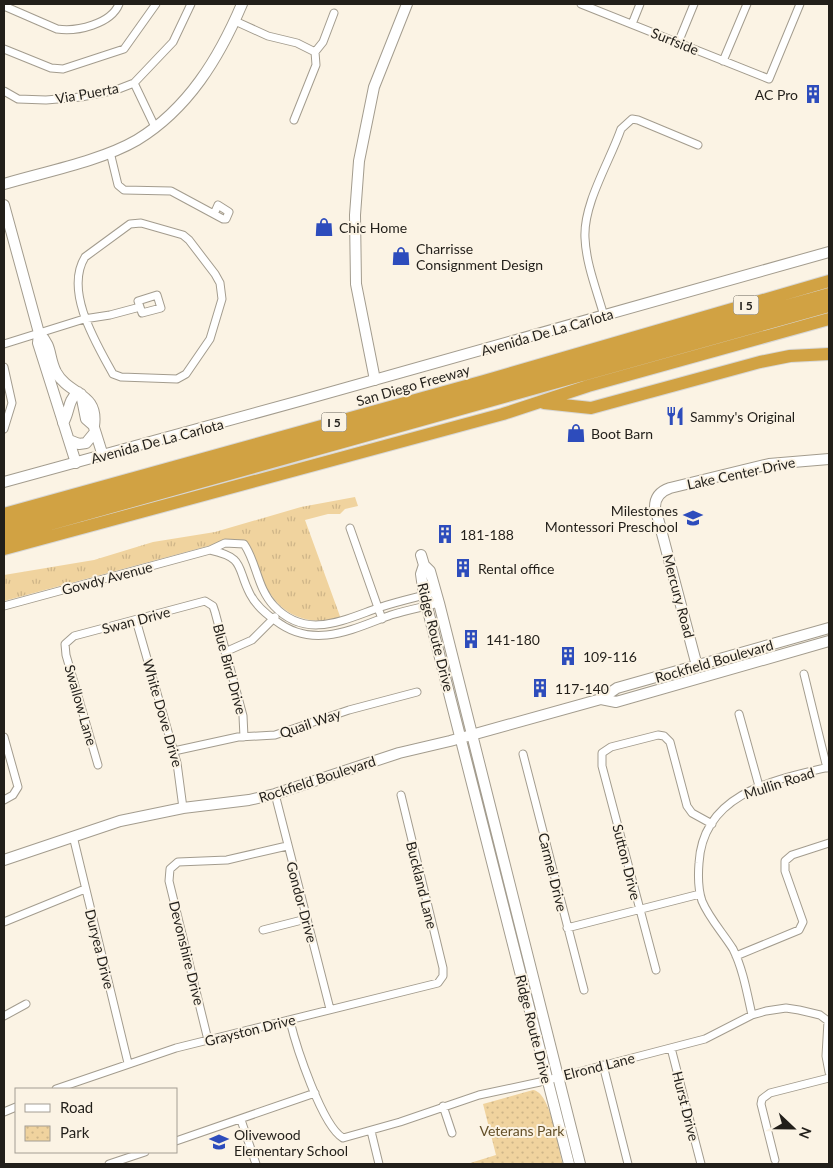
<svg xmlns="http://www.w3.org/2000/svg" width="833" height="1168" viewBox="0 0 833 1168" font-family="Lato,sans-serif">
	<defs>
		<pattern id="grass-tufts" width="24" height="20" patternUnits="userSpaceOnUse" patternTransform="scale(1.25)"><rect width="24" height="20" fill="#f0d39e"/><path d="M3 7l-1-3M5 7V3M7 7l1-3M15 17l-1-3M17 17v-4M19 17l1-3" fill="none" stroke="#ceb588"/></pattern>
		<pattern id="park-dots" width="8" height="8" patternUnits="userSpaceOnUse" patternTransform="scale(1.25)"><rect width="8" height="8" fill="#f0d39e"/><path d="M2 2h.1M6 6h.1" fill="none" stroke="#ceb588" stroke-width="1.8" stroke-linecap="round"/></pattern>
	</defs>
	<rect width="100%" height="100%" fill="#fbf3e4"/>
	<!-- grass -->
	<path fill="url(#grass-tufts)" d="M355,497L358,506L345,509L340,514H328L305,520L341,619C279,630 265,590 246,542L234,539L4,601V575L94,560L153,542L215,532L301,507Z"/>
	<!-- park -->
	<path fill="url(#park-dots)" d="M533,1090C551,1092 558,1148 563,1164H467L496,1155L483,1104Z"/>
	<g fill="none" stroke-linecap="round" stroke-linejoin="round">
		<!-- street casing -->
		<g stroke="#a39c8e" stroke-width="9">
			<path id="street" d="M581,4L769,79L800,4
				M4,6L57,29C77,32 111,24 119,4
				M235,21L268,36L297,43L315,52
				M632,24L640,4
				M678,43L694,4
				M4,49L51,68L63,69L124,49L156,4
				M723,61L747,4
				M134,83L155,127
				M4,91L18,99L46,100L81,97L116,90L134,83L173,42L191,4
				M294,120L316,65L315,52L323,42L334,13
				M110,152L118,185L124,190L171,191L223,219H226L229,212L218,205L214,214
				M141,223L183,235L189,240L215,274L220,283L222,299L210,339L186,374L177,379L121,377L113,374C96,343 64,291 85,257L130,224Z
				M604,316C597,291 586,264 585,238C583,204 610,161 621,129L632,119L638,120L698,145
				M4,344L84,319L110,315L140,307L138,301L157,295L161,308L142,313L140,307
				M4,367L12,403L4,429
				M350,528L382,619
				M210,550C246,558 236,567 250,594C256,606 266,614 276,621C314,650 353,629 391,615C407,610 423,607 439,603
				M4,606L210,550L225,543L244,544C257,563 257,588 274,606C307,641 345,619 381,607C399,601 418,597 436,592
				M136,620L177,763L183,808
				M225,652L252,640L275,617
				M804,674L827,768
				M739,714L759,786
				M4,737L18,787L13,795L4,800
				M174,751L238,737L275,735L349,710L417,692
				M523,754L584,990
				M98,765L66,655L65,644L74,636L205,601L213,606L215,612L243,716L244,737
				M275,794L330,1009
				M73,836L128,1063
				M4,922L85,889
				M567,928L700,894
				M263,930L306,919
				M736,956L799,930L803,922L785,871V861L792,855L829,843
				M656,970L602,766V753L611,747L658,735L664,736L670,742L687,806L692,813L712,824
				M752,1015C747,993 743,969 733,949C723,933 709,918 702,901C698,889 698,875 699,863C703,793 774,780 829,767
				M4,1016L26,1004
				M290,1021C296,1046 322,1126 343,1138L400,1122L479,1095L540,1082L705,1039L752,1015L766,1011L786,1008L799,1010L820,1015L828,1021L826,1056L829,1072
				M208,1040L169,881L170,869L178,862L227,860L287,846
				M671,1048L701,1164
				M603,1065L628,1164
				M56,1089L176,1048L438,983L443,976V968L401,795
				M443,1106L452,1133
				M4,1112L16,1107
				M241,1120L256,1164
				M371,1131L379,1164
				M176,1141L315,1093
				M775,1160L761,1104L762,1099L770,1093L829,1078
				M109,1164L145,1152"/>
		</g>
		<!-- secondary casing -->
		<g stroke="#a39c8e" stroke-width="12">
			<path id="secondary" d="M4,184C44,172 101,161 137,140C188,109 219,58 242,4
				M4,205L39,333L38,343L76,463
				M39,333C53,347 48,356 56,372C69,396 99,392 94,426
				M375,380L356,284L355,215L359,161L374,87L407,4
				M81,394L86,419L94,426
				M92,421L103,456
				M63,423C70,412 67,401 78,392
				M69,440L79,444L86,443L95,432
				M4,482L303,400L829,252
				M421,555L424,565L430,571L439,603L580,1164
				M424,565L421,574L424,595L569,1164
				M697,666L655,507C655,497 661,491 670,488L769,464L829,459
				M601,699L616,702L829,641
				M4,860L120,821L183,808L249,800L275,794L399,753L450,741L601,699L617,688L829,628"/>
		</g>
		<!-- highway casing -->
		<g stroke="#d7d7d6" stroke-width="14">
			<path id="highway" d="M544,403L591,408L760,362L790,356L829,354
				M4,514L484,381L829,281
				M4,525L829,294
				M4,537L829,306
				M4,549L503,414L588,386L829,319"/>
		</g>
		<!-- street -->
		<use href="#street" stroke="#fff" stroke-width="7"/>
		<!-- secondary -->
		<use href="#secondary" stroke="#fff" stroke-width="10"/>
		<!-- highway -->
		<use href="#highway" stroke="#d1a243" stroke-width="12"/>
	</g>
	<!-- icons -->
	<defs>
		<g id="building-bare" transform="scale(1.5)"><path d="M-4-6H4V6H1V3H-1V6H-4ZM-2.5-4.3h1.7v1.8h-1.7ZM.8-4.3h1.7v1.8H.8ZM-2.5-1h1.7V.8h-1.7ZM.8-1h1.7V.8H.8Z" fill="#2d4cbc" stroke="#fbf3e4" stroke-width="2.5" paint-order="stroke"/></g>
		<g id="shop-bare" transform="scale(1.5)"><path d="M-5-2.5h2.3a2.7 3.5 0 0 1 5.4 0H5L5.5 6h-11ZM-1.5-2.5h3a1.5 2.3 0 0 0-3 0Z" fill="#2d4cbc" stroke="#fbf3e4" stroke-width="2.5" paint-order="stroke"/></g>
		<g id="restaurant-bare" transform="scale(1.5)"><path d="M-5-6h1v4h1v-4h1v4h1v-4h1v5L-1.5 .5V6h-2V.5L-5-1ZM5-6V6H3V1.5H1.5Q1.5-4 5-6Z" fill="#2d4cbc" stroke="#fbf3e4" stroke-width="2.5" paint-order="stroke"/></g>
		<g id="school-bare" transform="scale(1.5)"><path d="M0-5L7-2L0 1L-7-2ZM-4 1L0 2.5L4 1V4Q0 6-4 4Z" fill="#2d4cbc" stroke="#fbf3e4" stroke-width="2.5" paint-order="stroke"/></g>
	</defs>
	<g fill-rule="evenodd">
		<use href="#building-bare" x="813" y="94"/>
		<use href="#shop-bare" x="324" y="227"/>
		<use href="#shop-bare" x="401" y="256"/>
		<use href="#restaurant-bare" x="675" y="416"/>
		<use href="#shop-bare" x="576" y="433"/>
		<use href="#school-bare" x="693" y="518"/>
		<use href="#building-bare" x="445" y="534"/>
		<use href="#building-bare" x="463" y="568"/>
		<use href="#building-bare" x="471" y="639"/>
		<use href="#building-bare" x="568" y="656"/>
		<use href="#building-bare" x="540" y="688"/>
		<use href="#school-bare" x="219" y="1142"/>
	</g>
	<g text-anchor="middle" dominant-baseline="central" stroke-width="4" stroke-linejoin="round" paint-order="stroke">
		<!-- shield labels -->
		<g fill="#fbf3e4" stroke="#635f57" stroke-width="1">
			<rect x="733.5" y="295.5" width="25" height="19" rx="4"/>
			<rect x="321.5" y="412.5" width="25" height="19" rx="4"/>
		</g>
		<g font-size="12" font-weight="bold" fill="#221f1a">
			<text x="746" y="305">I 5</text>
			<text x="334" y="422">I 5</text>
		</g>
		<!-- street labels -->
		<g font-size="14" fill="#221f1a" stroke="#fbf3e4">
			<text transform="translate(675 41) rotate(22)">Surfside</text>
			<text transform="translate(87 93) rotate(-10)">Via Puerta</text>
			<text transform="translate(547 332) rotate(-16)">Avenida De La Carlota</text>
			<text transform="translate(413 385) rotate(-16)">San Diego Freeway</text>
			<text transform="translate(157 441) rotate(-15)">Avenida De La Carlota</text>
			<text transform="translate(741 473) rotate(-12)">Lake Center Drive</text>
			<text transform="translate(107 578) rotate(-15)">Gowdy Avenue</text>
			<text transform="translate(679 596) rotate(75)">Mercury Road</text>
			<text transform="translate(136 620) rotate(-15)">Swan Drive</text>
			<text transform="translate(436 637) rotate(76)">Ridge Route Drive</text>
			<text transform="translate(714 661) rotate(-16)">Rockfield Boulevard</text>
			<text transform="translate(230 669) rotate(75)">Blue Bird Drive</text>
			<text transform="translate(81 705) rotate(74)">Swallow Lane</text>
			<text transform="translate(163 713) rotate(74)">White Dove Drive</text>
			<text transform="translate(310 723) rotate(-19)">Quail Way</text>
			<text transform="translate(317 779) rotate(-18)">Rockfield Boulevard</text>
			<text transform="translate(779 783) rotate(-18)">Mullin Road</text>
			<text transform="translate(627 862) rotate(76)">Sutton Drive</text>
			<text transform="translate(553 872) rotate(76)">Carmel Drive</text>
			<text transform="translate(422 885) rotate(76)">Buckland Lane</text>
			<text transform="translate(302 902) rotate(75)">Gondor Drive</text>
			<text transform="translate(100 949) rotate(76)">Duryea Drive</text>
			<text transform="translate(187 953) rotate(76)">Devonshire Drive</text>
			<text transform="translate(534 1029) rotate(76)">Ridge Route Drive</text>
			<text transform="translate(250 1030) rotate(-14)">Grayston Drive</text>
			<text transform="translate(599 1066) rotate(-14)">Elrond Lane</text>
			<text transform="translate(686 1106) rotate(76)">Hurst Drive</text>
		</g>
		<!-- poi labels -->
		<g font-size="14" fill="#221f1a" stroke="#fbf3e4" text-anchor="start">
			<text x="798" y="94" text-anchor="end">AC Pro</text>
			<text x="339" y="227">Chic Home</text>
			<text x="416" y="248">Charrisse<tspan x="416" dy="16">Consignment Design</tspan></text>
			<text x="690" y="416">Sammy's Original</text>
			<text x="591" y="433">Boot Barn</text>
			<text x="678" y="510" text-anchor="end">Milestones<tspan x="678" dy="16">Montessori Preschool</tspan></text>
			<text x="460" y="534">181-188</text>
			<text x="478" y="568">Rental office</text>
			<text x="486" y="639">141-180</text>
			<text x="583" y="656">109-116</text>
			<text x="555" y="688">117-140</text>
			<text x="234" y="1134">Olivewood<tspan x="234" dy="16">Elementary School</tspan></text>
		</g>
		<!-- park labels -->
		<g font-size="14" fill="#634f28" stroke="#fbf3e4">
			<text x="522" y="1130">Veterans Park</text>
		</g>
	</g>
	<!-- border -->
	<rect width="833" height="1168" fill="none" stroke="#221f1a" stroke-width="10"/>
	<!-- legend -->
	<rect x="15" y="1088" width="162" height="65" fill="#fbf3e4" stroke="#a49e93"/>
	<rect x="25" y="1104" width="25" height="8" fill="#ffffff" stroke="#a49e93"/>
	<text x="60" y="1113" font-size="15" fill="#221f1a">Road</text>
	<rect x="25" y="1126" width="25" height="15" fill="url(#park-dots)" stroke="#a49e93"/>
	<text x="60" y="1138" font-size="15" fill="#221f1a">Park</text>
	<!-- north arrow -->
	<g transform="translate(793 1128) rotate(112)" stroke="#fbf3e4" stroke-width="4" paint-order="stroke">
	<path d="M0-4L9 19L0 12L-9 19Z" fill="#221f1a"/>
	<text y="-8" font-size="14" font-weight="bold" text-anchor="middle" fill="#221f1a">N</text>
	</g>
</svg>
